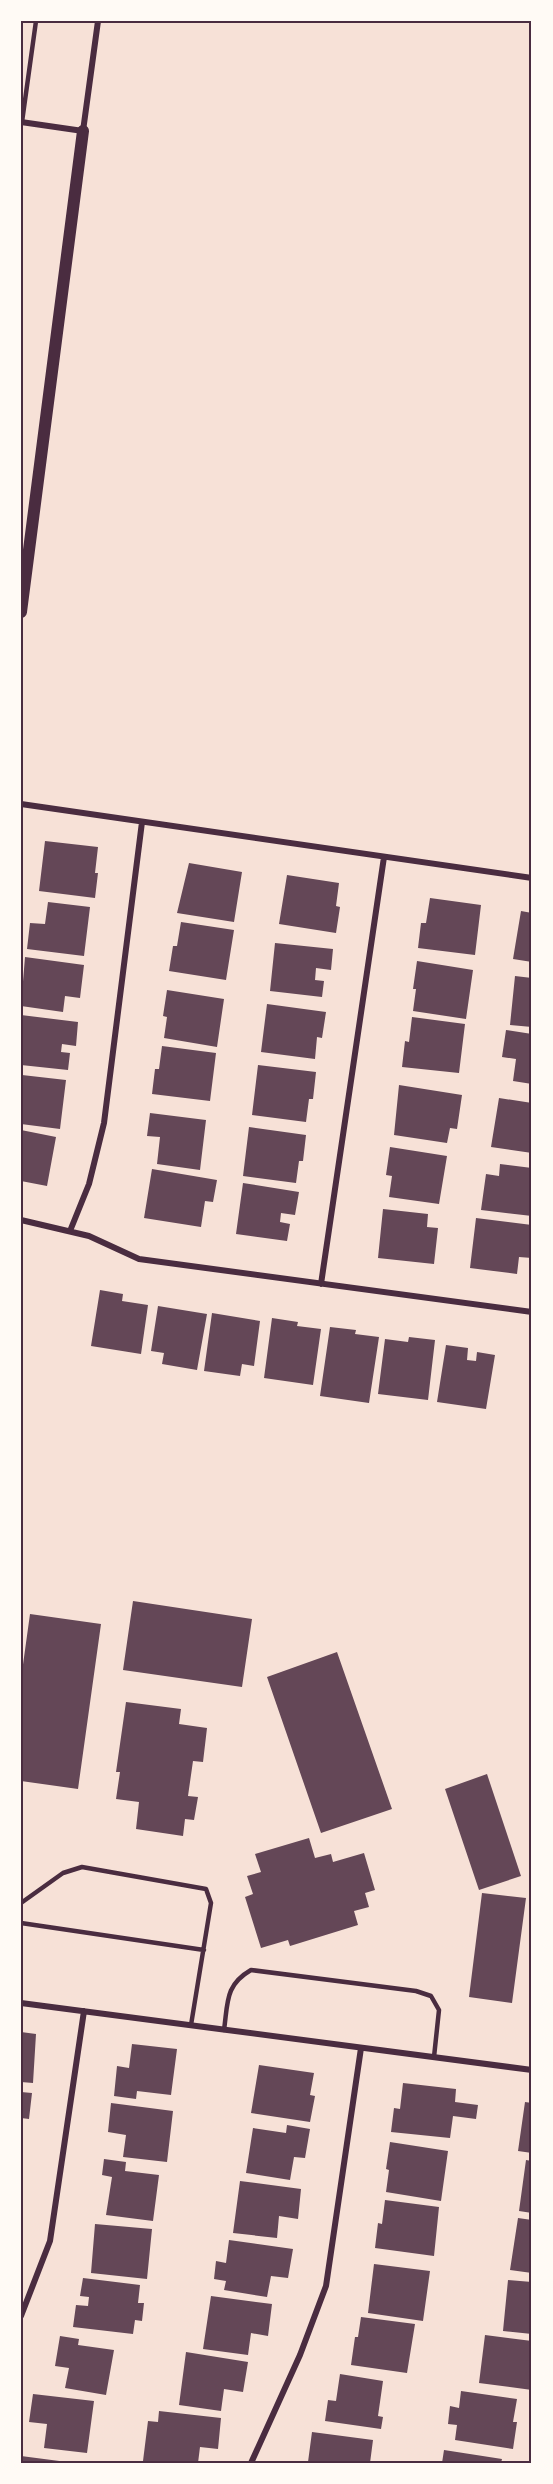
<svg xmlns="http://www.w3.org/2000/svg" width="553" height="2484" viewBox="0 0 553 2484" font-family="Figtree,sans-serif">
	<rect width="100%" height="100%" fill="#f7e1d7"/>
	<!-- building -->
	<path fill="#644757" d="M45,841L98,847L95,873H98L95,898L39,891Z
		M189,863L242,872L234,922L177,913Z
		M287,875L339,883L336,906L340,907L336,933L279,924Z
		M430,898L481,905L475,955L418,948L421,923H426Z
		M48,902L90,907L84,956L27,949L30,923L45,924Z
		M521,911L532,913V962L513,959Z
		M181,922L234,930L226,980L169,971L173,946H177Z
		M275,943L333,949L331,970L316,968L315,980L324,981L322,997L270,991Z
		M25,957L84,965L80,998L65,996L63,1012L21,1006Z
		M417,961L473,970L466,1019L413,1011L416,989H413Z
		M515,976L532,978V1027L510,1025Z
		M167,990L224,999L217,1047L164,1038L167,1017L163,1016Z
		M267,1004L326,1012L322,1038L317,1037L315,1059L261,1052Z
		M21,1015L78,1022L76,1046L62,1044L61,1052L70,1053L68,1070L21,1065Z
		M412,1017L465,1024L459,1073L402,1067L405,1041L409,1042Z
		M506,1030L532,1034V1084L513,1081L516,1059L502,1057Z
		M162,1046L216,1053L210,1101L152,1094L155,1069H159Z
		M258,1065L316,1072L313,1099H309L306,1122L252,1115Z
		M22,1075L66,1080L60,1129L21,1124Z
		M399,1085L462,1095L457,1129L450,1128L447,1143L394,1135Z
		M499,1098L532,1103V1153L491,1147Z
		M150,1113L206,1120L200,1170L157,1164L160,1137L147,1136Z
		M249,1127L306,1135L303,1161H299L296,1183L243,1176Z
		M21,1130L56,1137L47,1186L21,1181Z
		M390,1147L447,1156L439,1204L389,1197L392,1176L386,1175Z
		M500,1164L532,1168V1216L481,1210L486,1174L499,1176Z
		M152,1169L217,1180L213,1202L205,1201L201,1227L144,1218Z
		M243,1183L299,1192L295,1215L281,1213L280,1222L290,1224L287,1241L236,1234Z
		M383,1209L428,1214L427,1227L438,1228L434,1264L378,1258Z
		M476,1218L532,1225V1258L519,1257L517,1274L470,1268Z
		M100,1290L123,1294L122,1301L148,1305L141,1354L91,1346Z
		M158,1306L207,1314L197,1370L162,1364L164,1353L151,1351Z
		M212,1313L260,1321L254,1366L242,1364L240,1376L204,1371Z
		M272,1318L298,1322L297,1326L321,1329L313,1385L264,1378Z
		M330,1327L356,1330L355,1334L379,1337L369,1403L320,1396Z
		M409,1337L435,1340L428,1400L378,1394L385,1339L408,1342Z
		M446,1345L468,1348L467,1360L476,1361L477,1352L495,1355L486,1409L437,1402Z
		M133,1601L252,1619L242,1687L123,1670Z
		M30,1614L101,1624L78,1789L21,1781V1679Z
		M337,1652L392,1809L321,1833L267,1677Z
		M126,1702L181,1709L179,1724L207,1728L203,1762L193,1761L188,1796L198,1797L194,1820L185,1819L183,1836L136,1829L139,1802L116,1799L120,1772H116Z
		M487,1774L521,1876L479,1890L445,1789Z
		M309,1838L315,1858L331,1854L333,1862L364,1853L375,1890L365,1893L369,1907L354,1911L358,1925L290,1946L288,1940L261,1948L245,1897L253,1894L247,1876L261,1872L255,1854Z
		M482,1893L526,1898L512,2003L469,1997Z
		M21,2032L36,2034L33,2083L21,2082Z
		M132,2044L177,2049L171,2095L137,2091L136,2099L114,2096L117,2066L129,2068Z
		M259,2065L314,2073L310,2095L315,2096L310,2122L251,2113Z
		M403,2083L456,2089L455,2102L478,2105L476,2119L453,2116L450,2138L391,2132L394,2108L400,2109Z
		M21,2092L32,2093L29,2119L21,2118Z
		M525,2102L532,2103V2153L518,2151Z
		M111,2103L173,2111L167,2162L123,2157L126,2135L108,2132Z
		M287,2125L310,2129L305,2158L294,2157L290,2180L246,2173L253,2128L286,2133Z
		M390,2142L448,2151L441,2201L386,2192L389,2170L386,2169Z
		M104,2159L126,2162L125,2171L159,2175L153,2221L106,2215L112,2177L102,2175Z
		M526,2160L532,2161V2213L519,2211Z
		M240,2181L301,2189L298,2219L279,2216L277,2238L233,2233Z
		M385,2200L439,2207L434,2256L375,2248L378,2223L382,2224Z
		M518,2218L532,2220V2273L510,2270Z
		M95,2224L152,2229L147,2279L91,2273Z
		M229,2240L293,2249L288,2278L271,2276L267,2297L224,2290L226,2281L214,2279L216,2261L226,2263Z
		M374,2264L430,2271L423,2321L368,2313Z
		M83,2278L140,2285L138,2303H144L142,2321L135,2320L133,2334L73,2327L76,2305L88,2306L89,2297L80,2296Z
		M508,2280L532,2282V2334L503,2331Z
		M211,2296L272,2304L268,2336L251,2333L248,2355L203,2349Z
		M361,2317L415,2324L407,2373L351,2365L355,2337H358Z
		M485,2335L532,2341V2360H530L529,2368H532V2390L479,2383Z
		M60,2336L79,2339L78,2345L114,2350L106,2395L65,2388L69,2368L55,2366Z
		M186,2352L248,2362L243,2392L224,2389L221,2411L179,2405Z
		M340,2374L383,2381L378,2416L383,2417L381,2429L325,2421L328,2400L336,2401Z
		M461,2391L517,2399L513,2422H517L513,2449L455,2440L457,2425L448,2424L450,2406L459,2408Z
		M33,2394L94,2401L87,2453L44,2448L47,2424L29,2422Z
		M159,2411L221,2418L218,2449L200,2447L198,2463L143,2461L148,2421L158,2422Z
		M312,2432L373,2440L370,2463L308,2462Z
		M444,2450L502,2459L501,2463H442Z
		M21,2456L67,2462V2463H21Z"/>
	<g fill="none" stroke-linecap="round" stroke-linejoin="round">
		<!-- service -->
		<path stroke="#4a2c40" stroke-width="4.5" d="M22,122L36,21
			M21,1903L63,1873L82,1867L206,1889L211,1903L191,2025
			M21,1923L204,1950
			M224,2030C228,2002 225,1985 251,1970L416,1991L431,1996L439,2010L434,2057"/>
		<!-- minor -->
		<path stroke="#4a2c40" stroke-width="6" d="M21,122L83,131L98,21
			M21,804L532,878
			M21,1220L89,1236L139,1259L532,1312
			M70,1231L89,1184L104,1123L142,822
			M321,1284L384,857
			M21,2003L532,2070
			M21,2316L50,2241L84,2011
			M251,2463L300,2355L326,2286L361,2048"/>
		<!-- secondary -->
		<path stroke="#4a2c40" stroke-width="12" d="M21,612L83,131"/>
	</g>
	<!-- border -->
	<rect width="553" height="2484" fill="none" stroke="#fffaf5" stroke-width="45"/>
	<rect x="22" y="22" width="508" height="2440" fill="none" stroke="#4a2c40" stroke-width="2"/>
</svg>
